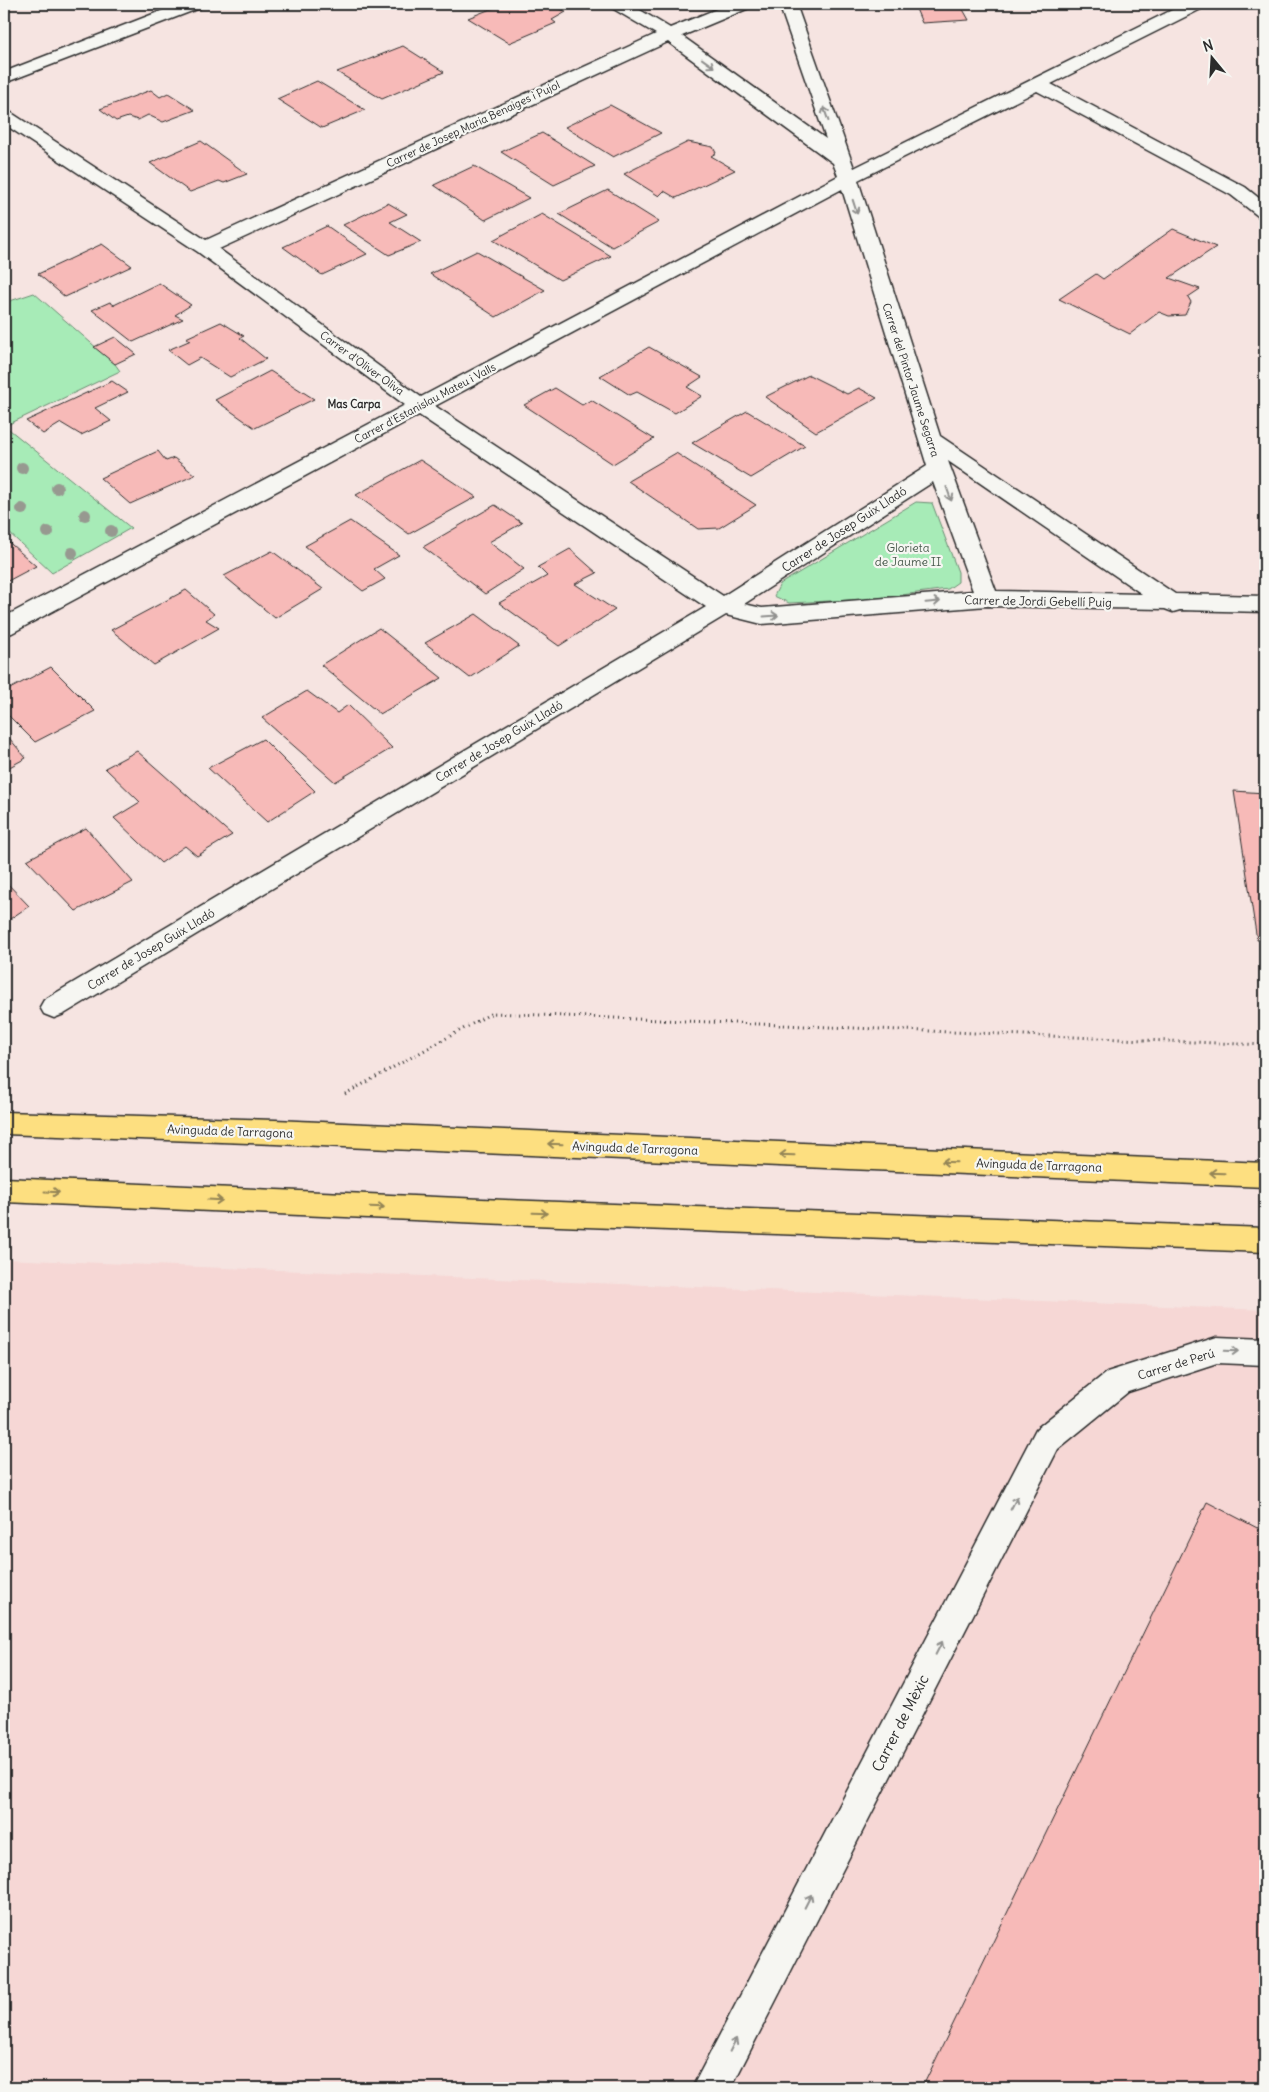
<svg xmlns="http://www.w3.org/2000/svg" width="1269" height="2092" viewBox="0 0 1269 2092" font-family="Delius,sans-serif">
	<rect width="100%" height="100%" fill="#f6e4e1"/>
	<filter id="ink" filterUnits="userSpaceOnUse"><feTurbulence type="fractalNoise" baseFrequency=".02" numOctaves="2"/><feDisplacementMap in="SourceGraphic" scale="10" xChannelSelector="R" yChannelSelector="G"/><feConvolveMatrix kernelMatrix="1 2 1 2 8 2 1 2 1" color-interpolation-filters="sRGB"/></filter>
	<g filter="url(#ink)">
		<!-- built -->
		<path fill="#f6d7d5" d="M4,1259L1265,1310V2088H4Z"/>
		<!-- green -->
		<path fill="#a7ebb7" stroke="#698b71" d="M34,293L115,364L120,371L5,426L131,528L52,573L4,528V303Z
			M916,502L932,503L958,572V582L948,589L870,599L789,603L774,596L780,584Z"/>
		<!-- building -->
		<path fill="#f7bab8" stroke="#2b2b2b" d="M503,4H552L566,12L552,20L556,23L509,43L468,18Z
			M914,4H960L969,20L922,23Z
			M403,46L444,72L382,99L337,72Z
			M317,81L365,110L322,128L277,99Z
			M151,90L160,97L168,93L195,110L163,122L148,115L138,120L128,117L116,121L100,109Z
			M610,105L661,133L613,157L565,127Z
			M542,133L595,166L554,185L501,152Z
			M201,141L247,174L224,183L219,181L190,192L150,163Z
			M688,142L713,147L716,153L711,156L735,170L676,198L664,191L659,196L624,174Z
			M474,166L529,198L485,220L434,185Z
			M608,190L659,222L612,247L559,214Z
			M388,203L407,214L390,222L421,242L389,255L343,225Z
			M542,214L611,256L560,280L493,240Z
			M327,226L367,254L322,275L283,247Z
			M1173,229L1216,247L1169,278L1200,289L1188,297L1191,302L1185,315L1169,316L1159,312L1130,334L1059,299L1096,274L1103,279Z
			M102,244L132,266L65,297L38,274Z
			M477,251L545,290L496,317L430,274Z
			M159,283L191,305L175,315L183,319L133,342L92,310L110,302L114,305Z
			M221,322L244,336L240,338L266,359L230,377L200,358L187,365L168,350L191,340L186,338Z
			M115,337L136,354L115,364L94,347Z
			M649,347L702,377L687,387L702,396L675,413L637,392L630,395L600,376Z
			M270,371L314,399L255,428L215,400Z
			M809,375L847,394L859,388L877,398L816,432L765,397Z
			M112,381L128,392L95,408L111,421L81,435L61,423L43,434L26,421Z
			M555,388L582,405L591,400L654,439L613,464L524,405Z
			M747,411L805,446L751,478L692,443Z
			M158,451L166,461L174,458L195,475L130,504L100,478Z
			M676,453L756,505L719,528L698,529L628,481Z
			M420,460L476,497L409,534L356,495Z
			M495,505L522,523L489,542L524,569L485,594L423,547Z
			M350,521L399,555L374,569L385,579L363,591L305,546Z
			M4,538L36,566L4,583Z
			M570,549L597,573L575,584L615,610L559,646L499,603L547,576L538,567Z
			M272,551L323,589L275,618L224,576Z
			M186,590L214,614L206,620L219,628L154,665L111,630Z
			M476,614L519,646L470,678L425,643Z
			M379,628L442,678L380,714L321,665Z
			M51,667L95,711L35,742L4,711V692Z
			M307,691L337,713L348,705L392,748L335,782L262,718Z
			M4,732L26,758L4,770Z
			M263,739L315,791L267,822L208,768Z
			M137,751L232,835L197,856L185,846L161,863L114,818L140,802L105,768Z
			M1234,791L1265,793V940H1257Z
			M86,828L133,882L76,911L27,860Z
			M4,880L29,906L4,923Z
			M1207,1502L1265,1532V2088H922Z"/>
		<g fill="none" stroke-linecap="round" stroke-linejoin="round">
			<!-- minor casing -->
			<g stroke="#2b2b2b" stroke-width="3">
				<path id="minor" d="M179,4H203L200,8L4,83V72Z
					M610,4H630L670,28L729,4H751L749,8L682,36L826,139L779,4H796L854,168L1184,4H1205L1203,8L1051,84L1245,187L1265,203V218L1258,216L1231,195L1037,91L858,180L940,436L1175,594L1265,596V612L1180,610L1173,612L1165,609L987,606L762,624L726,615L64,1014L54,1018L44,1014L40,1007L44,1000L706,607L419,415L12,633L4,635V617L405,405L198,252L4,124V111L10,112L206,240L656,34L612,8ZM668,42L833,163L838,176L421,397L219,249ZM842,189L927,466L723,596L435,406ZM948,461L1142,594L996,591ZM933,482L973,591L762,608L744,604Z
					M1217,1337L1265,1339V1365L1217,1363L1128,1392L1058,1449L731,2088H692L1036,1429L1107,1372Z"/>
			</g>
			<!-- primary casing -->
			<g stroke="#2b2b2b" stroke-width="3">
				<path id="primary" d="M4,1112L275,1120L1265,1163V1187L275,1144L4,1134Z
					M4,1178L505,1200L1265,1228V1252L505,1224L4,1202Z"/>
			</g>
			<!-- path -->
			<path stroke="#2b2b2b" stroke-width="3" stroke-dasharray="1 4" stroke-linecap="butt" d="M345,1094L492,1013L1265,1045"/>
			<!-- minor -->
			<use href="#minor" fill="#f6f6f2" fill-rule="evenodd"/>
			<!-- primary -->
			<use href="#primary" fill="#fddf80" fill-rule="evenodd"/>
		</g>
		<!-- trees -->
		<g fill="#979990">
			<circle cx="22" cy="468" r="6"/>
			<circle cx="57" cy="488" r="6"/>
			<circle cx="22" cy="509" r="6"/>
			<circle cx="85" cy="515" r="6"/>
			<circle cx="111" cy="531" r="6"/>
			<circle cx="48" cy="532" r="6"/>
			<circle cx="72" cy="553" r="6"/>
		</g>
		<!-- one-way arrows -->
		<defs><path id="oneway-shaft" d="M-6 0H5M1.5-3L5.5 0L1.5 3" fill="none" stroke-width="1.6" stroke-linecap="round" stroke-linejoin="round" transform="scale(1.25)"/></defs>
		<g stroke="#90908e">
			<use href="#oneway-shaft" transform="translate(708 63) rotate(36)"/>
			<use href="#oneway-shaft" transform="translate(826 114) rotate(-109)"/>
			<use href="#oneway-shaft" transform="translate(855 207) rotate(72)"/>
			<use href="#oneway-shaft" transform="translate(949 494) rotate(70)"/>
			<use href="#oneway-shaft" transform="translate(933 602) rotate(-5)"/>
			<use href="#oneway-shaft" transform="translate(771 616) rotate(-4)"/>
			<use href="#oneway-shaft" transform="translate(1231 1351) rotate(2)"/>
			<use href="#oneway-shaft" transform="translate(1014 1503) rotate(-63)"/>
			<use href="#oneway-shaft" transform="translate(939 1648) rotate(-63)"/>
			<use href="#oneway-shaft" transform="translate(808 1901) rotate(-63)"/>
			<use href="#oneway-shaft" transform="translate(733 2045) rotate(-63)"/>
		</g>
		<g stroke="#948556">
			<use href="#oneway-shaft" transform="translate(555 1144) rotate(-178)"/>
			<use href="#oneway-shaft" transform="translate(787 1155) rotate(-178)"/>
			<use href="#oneway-shaft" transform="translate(949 1162) rotate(-178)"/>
			<use href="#oneway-shaft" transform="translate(1217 1173) rotate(-178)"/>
			<use href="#oneway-shaft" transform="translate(52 1192) rotate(3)"/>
			<use href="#oneway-shaft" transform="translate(215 1200) rotate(3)"/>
			<use href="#oneway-shaft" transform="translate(377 1207) rotate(2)"/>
			<use href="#oneway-shaft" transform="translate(540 1213) rotate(2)"/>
		</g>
	</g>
	<g text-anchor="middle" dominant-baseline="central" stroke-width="4.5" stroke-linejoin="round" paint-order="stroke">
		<!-- far-street labels -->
		<g font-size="11" fill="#2b2b2b" stroke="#f6f6f2">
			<text transform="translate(473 124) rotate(-25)">Carrer de Josep Maria Benaiges i Pujol</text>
			<text transform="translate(362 363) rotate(36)">Carrer d'Oliver Oliva</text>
			<text transform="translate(911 380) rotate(72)">Carrer del Pintor Jaume Segarra</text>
			<text transform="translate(425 403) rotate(-28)">Carrer d'Estanislau Mateu i Valls</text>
		</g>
		<!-- far-neighbourhood labels -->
		<g font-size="11" font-weight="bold" fill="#2b2b2b" stroke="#f6f6f2">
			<text x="354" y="404">Mas Carpa</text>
		</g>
		<!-- street labels -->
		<g font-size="12" fill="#2b2b2b" stroke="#f6f6f2">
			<text transform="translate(844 529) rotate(-33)">Carrer de Josep Guix Lladó</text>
			<text transform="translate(1038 601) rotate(1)">Carrer de Jordi Gebellí Puig</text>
			<text transform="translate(499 741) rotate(-31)">Carrer de Josep Guix Lladó</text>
			<text transform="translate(151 949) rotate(-31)">Carrer de Josep Guix Lladó</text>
			<text transform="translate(230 1131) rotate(2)">Avinguda de Tarragona</text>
			<text transform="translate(635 1148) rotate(2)">Avinguda de Tarragona</text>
			<text transform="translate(1039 1165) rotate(2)">Avinguda de Tarragona</text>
			<text transform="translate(1176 1364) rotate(-17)">Carrer de Perú</text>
		</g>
		<!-- park labels -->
		<g font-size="12" fill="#4a5b4e" stroke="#f6f6f2">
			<text x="908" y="547">Glorieta<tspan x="908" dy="14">de Jaume II</tspan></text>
		</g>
		<!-- near-street labels -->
		<g font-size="15" fill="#2b2b2b" stroke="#f6f6f2">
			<text transform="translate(900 1723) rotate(-63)">Carrer de Mèxic</text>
		</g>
	</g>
	<!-- margin -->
	<rect width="1269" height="2092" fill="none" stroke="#f6f6f2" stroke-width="20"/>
	<rect x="10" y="10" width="1249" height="2072" fill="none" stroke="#2b2b2b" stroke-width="2" filter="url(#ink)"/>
	<!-- north arrow -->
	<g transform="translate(1212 58) rotate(342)" stroke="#f6f6f2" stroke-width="4" paint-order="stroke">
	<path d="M0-4L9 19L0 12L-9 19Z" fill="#2b2b2b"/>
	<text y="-8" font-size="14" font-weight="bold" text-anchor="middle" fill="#2b2b2b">N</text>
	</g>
</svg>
